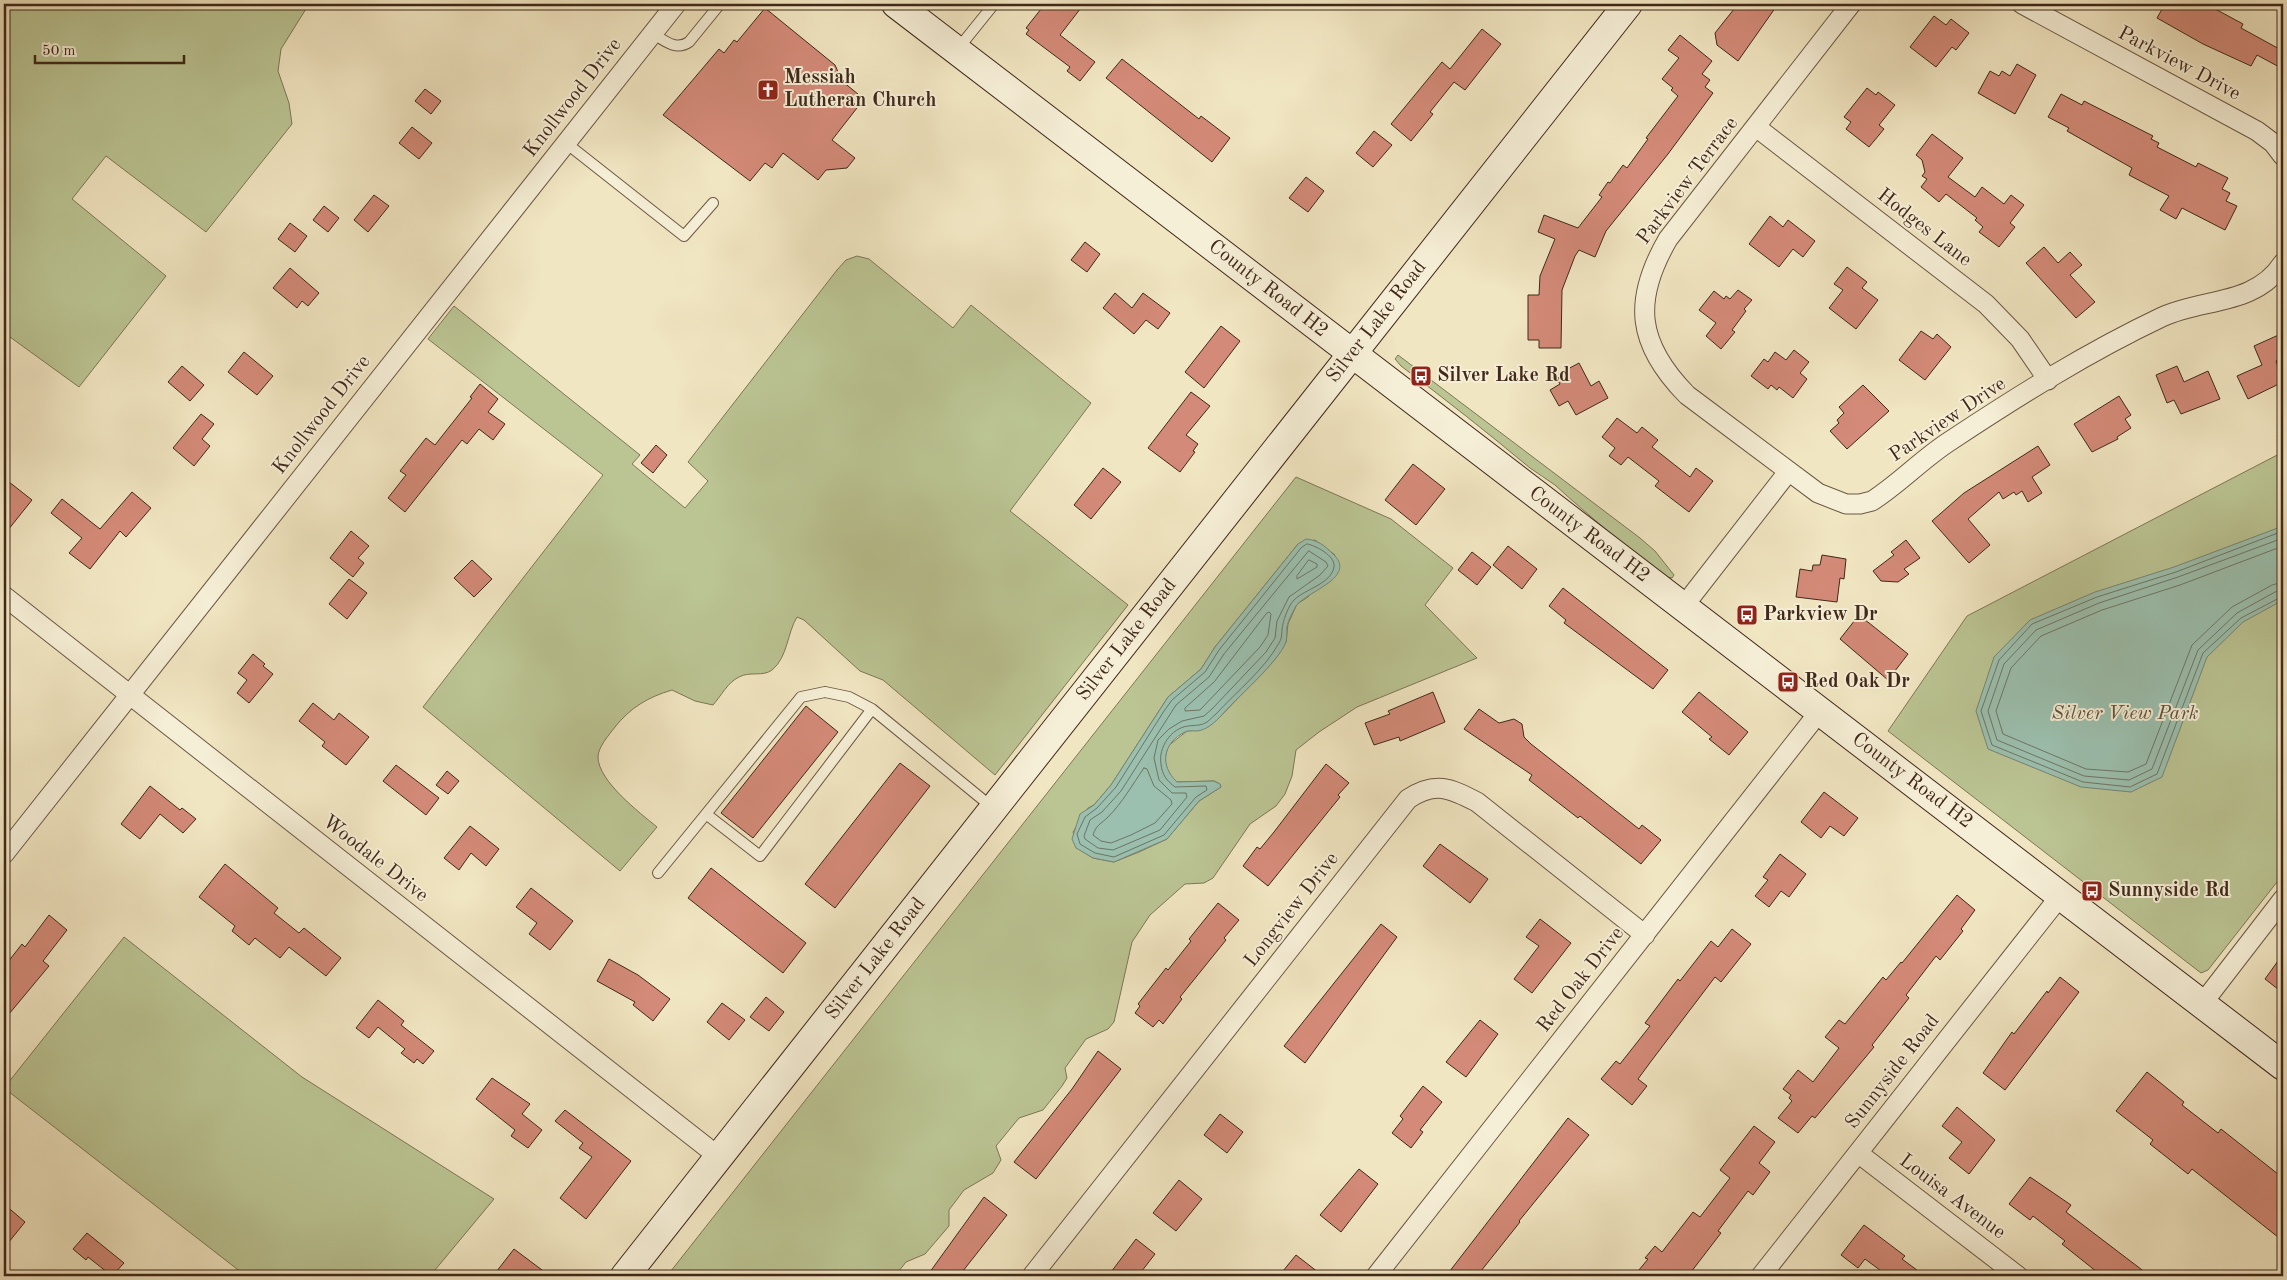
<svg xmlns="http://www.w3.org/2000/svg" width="2287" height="1280" viewBox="0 0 2287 1280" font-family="'Old Standard TT',serif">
	<rect width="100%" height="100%" fill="#f1e6c2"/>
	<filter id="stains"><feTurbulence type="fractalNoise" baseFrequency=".004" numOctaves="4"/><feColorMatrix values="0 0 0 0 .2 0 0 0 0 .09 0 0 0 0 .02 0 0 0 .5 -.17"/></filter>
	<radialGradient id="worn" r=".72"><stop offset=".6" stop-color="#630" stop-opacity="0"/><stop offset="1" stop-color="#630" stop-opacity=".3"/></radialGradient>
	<!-- green -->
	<path fill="#bbc493" stroke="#7e7656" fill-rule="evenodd" d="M4,4H309L281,49L278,71L289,103L292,124L206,232L106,156L72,199L166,276L79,387L10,337L4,345Z
		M857,256L869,259L953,328L971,305L1091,403L1010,511L1128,605L995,775L883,680L860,671L804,620L797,617C787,633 788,657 772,670C763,677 750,671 739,677C728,682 721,696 713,705L695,701L672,690C648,697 630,708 615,727C609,735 598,747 598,757C598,781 640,813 657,827L620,871L423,707L603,475L428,339L454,306L640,455L632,464L685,508L708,481L688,462L837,270L846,260Z
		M1398,355L1640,538L1655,551L1674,575L1672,578L1667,577C1628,548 1591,518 1555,485C1547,479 1538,474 1530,468C1488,433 1445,399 1401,366L1395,359Z
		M2283,452V877L2277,882L2208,970L2201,973L1888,731L1967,616Z
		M1296,477L1391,519L1453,568L1425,605L1477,658L1357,707L1319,732L1296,750L1292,776L1285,794L1276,806L1250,824L1213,878L1204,883L1185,884L1150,915L1132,942L1114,1022L1108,1029L1086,1039L1065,1068L1067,1078L1062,1086L1043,1110L1019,1118L996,1146L1001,1160L993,1173L964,1190L949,1210V1226L925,1254L906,1262L895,1276H667ZM1315,540L1335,555L1308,597L1297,604L1288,624L1286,642L1275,659L1220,717L1199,730L1187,731L1168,746L1165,758L1166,767L1169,775L1177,782L1214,781L1220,784L1221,787L1199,801L1167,839L1139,852L1114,862L1093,858L1077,848L1073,832L1088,808L1094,805L1111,785L1168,697L1201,669L1215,647L1298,544Z
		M124,937L302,1077L494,1199L430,1276H246L4,1088Z"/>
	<!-- water -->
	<path fill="#9bc0af" stroke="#778373" d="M2283,526V600L2243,622L2207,657L2162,777L2131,792L2081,787L1988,749L1976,711L1994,657L2030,620L2095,592L2174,567Z
		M1306,539C1317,540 1324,545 1332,553C1360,577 1305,592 1296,606C1293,612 1288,620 1287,627C1287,632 1287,638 1286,642C1278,663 1236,698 1220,717C1213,724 1206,730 1197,731C1192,731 1189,730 1185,732C1163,743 1159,765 1177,782L1214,781L1220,784L1221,787L1199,801L1167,839L1114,862L1093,858L1076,848L1072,839L1080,814L1094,805L1111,785L1168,697L1201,669L1215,647L1298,544Z"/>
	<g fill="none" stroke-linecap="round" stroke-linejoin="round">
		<!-- shore -->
		<path stroke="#6e7464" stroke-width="1" d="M2283,531L2176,572L2097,597L2032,624L1999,660L1981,711L1992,745L2083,782L2130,787L2157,774L2203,653L2241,618L2283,596
			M2283,538L2178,577L2099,603L2036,630L2004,664L1988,711L1997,740L2084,776L2129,780L2152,769L2198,650L2237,613L2275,592L2283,590
			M1307,544C1315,545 1336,556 1334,567C1331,584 1305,589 1294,600C1289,605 1284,618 1283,624C1281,631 1283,637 1279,643C1264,670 1237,691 1216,714C1213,716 1210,720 1207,722C1201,726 1195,725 1188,726C1171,728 1158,748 1161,764C1162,775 1167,781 1175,787L1206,786L1207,790L1196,797L1164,835L1114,857L1095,853L1080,844L1077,834L1085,817L1097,808L1116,787L1164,711L1172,700L1205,672L1219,650L1301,548Z
			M2283,546L2180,585L2102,610L2041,636L2011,668L1996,711L2003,734L2086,769L2128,772L2146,764L2192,645L2232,607L2272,585L2283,582
			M1309,551L1326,562L1328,566L1320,575L1289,597L1277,621L1275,638L1266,652L1212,709L1204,716L1182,721L1169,729L1158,740L1154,758L1159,780L1172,793H1186L1187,797L1160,830L1113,850L1098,848L1085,839L1084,836L1090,820L1102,812L1121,791L1176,705L1209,677L1224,654Z
			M1309,560L1317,564V567L1297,579V576Z
			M1267,613L1269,612L1271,614L1268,635L1260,647L1200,710L1185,711V708L1214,682Z
			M1144,768L1147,769L1154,786L1171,800L1172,804L1155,823L1131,835L1111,843L1101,841L1093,835C1096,825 1101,824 1108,817C1123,802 1132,785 1144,768Z"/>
	</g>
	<!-- building -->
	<path fill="#d38a78" stroke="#40281a" d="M1045,4H1084L1060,35L1095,62L1080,81L1067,71L1070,67L1026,34L1029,30L1026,28Z
		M1738,4H1778L1738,61L1717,45L1715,33Z
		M2165,4H2206L2243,24L2241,28L2283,51V69L2257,55L2251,66L2203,44L2157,18Z
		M765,8L835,65L842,81L864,99L832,140L855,158L847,168L826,170L818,180L783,153L772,168L765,163L750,181L663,115L719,49L724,53L734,40L737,42Z
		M1934,16L1946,25L1951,19L1969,33L1956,50L1952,47L1936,67L1910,47Z
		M1482,29L1501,44L1465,90L1454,82L1430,112L1433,114L1411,141L1391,124L1442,62L1450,69Z
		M1680,35L1712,61L1702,74L1710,80L1705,87L1713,93L1668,154L1606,231L1595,257L1579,250L1575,256L1562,290L1561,348H1539V340H1528V295H1539L1540,276L1555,239L1538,232L1544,215L1578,228L1602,197L1599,195L1608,182L1610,183L1623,165L1627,168L1648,139L1646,138L1678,96L1671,90L1673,88L1662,79L1679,58L1668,50Z
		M1122,59L1199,119L1201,116L1230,138L1212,162L1106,78Z
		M2017,64L2036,75L2015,114L1978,93L1990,71L1999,76L2002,71L2010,76Z
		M1867,88L1876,95L1878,92L1895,105L1879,125L1884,129L1869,147L1846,129L1851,122L1844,117Z
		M425,89L441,101L431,114L415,101Z
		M2061,94L2082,105L2084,101L2153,136L2151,139L2159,143L2157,147L2196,167L2198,163L2228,178L2222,189L2230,193L2226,201L2237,206L2225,230L2182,208L2176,219L2160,210L2169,196L2129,175L2132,168L2067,131L2069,128L2048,117Z
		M412,127L432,143L419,159L399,143Z
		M1374,131L1392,145L1373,167L1356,153Z
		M1932,134L1963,158L1948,177L1975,197L1982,187L2004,204L2011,195L2024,205L2010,223L2015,227L1999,247L1979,232L1983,227L1975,220L1977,218L1946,194L1939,202L1921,187L1927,179L1922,176L1925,172L1922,160L1916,155Z
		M1306,177L1324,191L1308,212L1289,198Z
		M374,195L389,206L368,232L354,220Z
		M324,206L339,218L328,232L313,220Z
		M1770,216L1783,227L1788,220L1815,241L1803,257L1793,249L1779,267L1749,244Z
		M290,223L307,236L295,252L278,239Z
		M1085,242L1100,254L1087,272L1071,260Z
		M2044,247L2058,263L2070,252L2082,265L2070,275L2095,302L2076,318L2026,263Z
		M1847,267L1867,282L1862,288L1878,300L1856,329L1829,308L1843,290L1834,284Z
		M290,268L319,293L308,306L302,301L297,308L273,288Z
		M1738,290L1752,300L1744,309L1746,311L1732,330L1735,332L1721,349L1706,336L1716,323L1699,310L1714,291L1724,299L1726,296L1730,299Z
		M1115,293L1132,308L1143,293L1170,313L1158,329L1146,320L1134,334L1103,308Z
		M1221,326L1240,341L1204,388L1185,372Z
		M1921,331L1933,339L1937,334L1951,347L1925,380L1899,360Z
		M2283,333V357L2276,361L2283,382L2248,399L2237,376L2262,365L2254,346Z
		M1794,350L1809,362L1800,373L1807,379L1793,398L1779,387L1777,390L1771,385L1768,389L1751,376L1764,359L1768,362L1775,352L1786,360Z
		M244,352L273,376L257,395L228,372Z
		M1579,363L1591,386L1599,381L1608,398L1576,415L1568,401L1559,406L1550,390L1560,384L1555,376Z
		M182,366L204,385L190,401L168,382Z
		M2177,366L2184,382L2208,371L2220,399L2181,414L2174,400L2167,403L2156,375Z
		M480,384L498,399L488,412L505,424L493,440L479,429L467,444L462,440L405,512L388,498L406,475L400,471L426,438L435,445L472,398L470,397Z
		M1863,385L1889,411L1847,449L1830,431L1839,423L1837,420L1844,413L1839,407Z
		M1191,392L1210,406L1186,435L1198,444L1193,451L1195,452L1180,472L1148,448Z
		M2119,396L2131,415L2125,419L2131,428L2117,437L2118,439L2092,452L2074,424Z
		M201,414L214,424L202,439L210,446L194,466L173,448Z
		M1617,418L1637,433L1642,427L1658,440L1652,447L1690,477L1696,468L1713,481L1689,512L1655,486L1659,481L1628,457L1621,465L1609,456L1615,448L1602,437Z
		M656,445L667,455L653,473L641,463Z
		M2038,446L2050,465L2032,477L2042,493L2028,502L2022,491L2016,495L2014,492L2003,499L1999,492L1968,519L1990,545L1969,563L1932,521L1964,493Z
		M1413,464L1445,489L1416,525L1385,500Z
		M1103,468L1121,482L1091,519L1074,505Z
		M4,478L32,500L4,535Z
		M132,492L151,508L126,537L120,531L90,569L69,553L82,538L51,513L62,499L100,529Z
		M351,531L369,546L358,558L364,563L353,577L330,558Z
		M1906,540L1920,558L1904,569L1909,574L1898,582L1881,581L1873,571L1894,555L1891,552Z
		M1508,546L1537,569L1522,589L1493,565Z
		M1472,552L1491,567L1477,585L1458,570Z
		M1822,555L1846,559L1844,579L1840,578L1837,602L1796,597L1800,569L1812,571L1813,565H1820Z
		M472,560L492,579L474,597L454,578Z
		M349,579L367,593L347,619L329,604Z
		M1563,588L1668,670L1653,689L1564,623L1566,620L1549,606Z
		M1859,615L1908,654L1888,680L1840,639Z
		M253,654L265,664L263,666L273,674L249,703L237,693L247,680L238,673Z
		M1433,692L1445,722L1400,741L1399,737L1374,745L1365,723L1390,714L1388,711Z
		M1699,692L1748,732L1729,755L1709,739L1712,737L1682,712Z
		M313,703L334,720L339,713L369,737L346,765L322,746L325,742L299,721Z
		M806,706L838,732L753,838L721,813Z
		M1479,709L1499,723L1514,719L1522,724L1524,737L1531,744L1639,829L1642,825L1661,840L1641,864L1580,816L1578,818L1529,780L1532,775L1464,729Z
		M900,763L930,786L835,908L805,884Z
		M1326,764L1349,783L1338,795L1340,797L1268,886L1243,866L1257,847L1260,849L1274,832Z
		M396,765L439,798L426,815L383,781Z
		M447,771L459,781L448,794L436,785Z
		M150,786L180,810L182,808L196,819L183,833L160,814L140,839L121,824Z
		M1824,792L1858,818L1844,836L1830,826L1821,838L1801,822Z
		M470,826L499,849L486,866L471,853L459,870L444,858Z
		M1440,844L1488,879L1470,903L1423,866Z
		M1780,854L1806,874L1789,897L1781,891L1769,907L1755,896L1768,880L1763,877Z
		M225,864L278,908L274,913L299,933L304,928L341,958L326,976L289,947L280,958L255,938L249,945L232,931L235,926L199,897Z
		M711,868L806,943L783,973L688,898Z
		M531,888L573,921L550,950L529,934L537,923L516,907Z
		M1957,895L1975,910L1961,929L1963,931L1940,960L1936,956L1906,995L1909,998L1872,1045L1874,1047L1815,1118L1812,1116L1798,1133L1778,1118L1792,1101L1789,1098L1791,1095L1783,1089L1798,1070L1813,1082L1839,1048L1825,1037L1839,1020L1845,1024L1883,977L1886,980L1901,962L1902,963Z
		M1218,903L1239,920L1224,938L1226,940L1180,997L1182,999L1163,1024L1159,1020L1153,1027L1135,1013L1140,1006L1138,1004L1166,968L1168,970L1191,941L1189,939Z
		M49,915L67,930L43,961L49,966L4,1020V967L22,944L25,947Z
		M1540,919L1571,943L1532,993L1514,979L1539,946L1526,937Z
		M1381,924L1397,937L1305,1063L1284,1046Z
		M1732,929L1751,944L1721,982L1715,977L1652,1060L1638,1079L1647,1086L1632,1105L1601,1079L1616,1061L1620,1064L1650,1026L1645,1023L1678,979L1680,981L1711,941L1718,947Z
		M2283,954V993L2265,979Z
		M609,959L638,975L670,999L653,1021L633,1005L635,1002L597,981Z
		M2060,977L2079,992L2005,1090L1983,1073L2012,1032L2014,1034L2047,991L2048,993Z
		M766,997L784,1012L769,1031L750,1017Z
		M378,1000L404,1021L401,1025L434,1051L423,1064L417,1059L414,1063L401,1053L405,1049L378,1027L369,1038L356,1028Z
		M722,1003L745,1020L729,1040L707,1022Z
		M1480,1020L1498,1034L1466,1077L1446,1062Z
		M1098,1051L1121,1069L1036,1179L1014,1162L1072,1089Z
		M2147,1072L2184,1102L2182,1105L2218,1133L2221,1129L2283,1178V1241L2192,1169L2188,1174L2150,1144L2153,1140L2116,1111Z
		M492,1078L530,1104L522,1114L542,1130L528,1148L511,1136L515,1130L476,1099Z
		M1423,1086L1442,1102L1420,1130L1423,1132L1411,1148L1392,1133L1403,1119L1400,1116Z
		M1957,1107L1995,1140L1969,1174L1949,1158L1962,1142L1942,1126Z
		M565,1110L631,1161L586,1219L560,1198L592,1157L579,1148L583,1143L555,1121Z
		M1220,1114L1243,1132L1227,1153L1204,1135Z
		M1568,1118L1589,1135L1519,1221L1520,1222L1477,1276H1446Z
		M1754,1126L1775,1142L1759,1163L1770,1172L1753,1195L1748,1191L1718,1231L1721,1233L1688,1276H1634L1648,1259L1645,1258L1655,1246L1662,1252L1693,1212L1700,1217L1730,1178L1720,1170Z
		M1359,1169L1378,1184L1341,1232L1320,1215Z
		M2030,1177L2071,1205L2066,1212L2150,1276H2102L2062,1244L2065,1241L2033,1216L2030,1220L2009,1204Z
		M1179,1180L1202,1199L1176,1231L1153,1213Z
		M984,1197L1007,1215L959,1276H927Z
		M4,1204L25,1222L4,1248Z
		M1864,1225L1905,1256L1902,1259L1925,1276H1888L1865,1259L1858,1268L1841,1255Z
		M87,1233L124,1263L112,1276L88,1257L86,1260L73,1249Z
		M1136,1239L1155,1254L1138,1276H1108Z
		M514,1249L550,1276H493Z
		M1296,1255L1323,1276H1279Z"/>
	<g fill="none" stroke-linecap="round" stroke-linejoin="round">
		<!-- lane casing -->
		<g stroke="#6c5844" stroke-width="12">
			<path id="lane" d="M652,33C665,41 676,51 689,42L720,4
				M957,50L994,4
				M566,143L684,236L713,203
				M872,709L760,856L706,814L801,697L825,692L849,697L872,709L993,808
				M658,873L706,814"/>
		</g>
		<!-- street casing -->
		<g stroke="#6c5844" stroke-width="21">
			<path id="street" d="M1851,4L1668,239C1632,301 1637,344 1687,395L1818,493L1846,504H1860L1872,501C1900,483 1922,459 1950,441C2018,396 2088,352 2162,317C2203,298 2255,306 2283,263
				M2022,4L2257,131L2273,143L2283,156
				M1756,127L1986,304L2020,339L2048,380
				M4,596L719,1157
				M1683,607L1788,472
				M4,854L676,4
				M2202,1004L2283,899
				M1858,1153L2018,1276
				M1032,1276L1408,799C1435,781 1450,788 1477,802L1645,935
				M1376,1276L1820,711
				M1761,1276L2061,895"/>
		</g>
		<!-- secondary casing -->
		<g stroke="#40281a" stroke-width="30">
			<path id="secondary" d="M896,4L2283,1066
				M625,1276L1628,4"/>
		</g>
		<!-- lane -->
		<use href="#lane" stroke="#f6efd7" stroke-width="10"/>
		<!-- street -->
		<use href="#street" stroke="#f6efd7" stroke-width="19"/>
		<!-- secondary -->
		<use href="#secondary" stroke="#f6efd7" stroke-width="28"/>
	</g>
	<!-- icons -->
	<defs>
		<g id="church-square" transform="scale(1.125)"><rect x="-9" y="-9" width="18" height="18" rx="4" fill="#8f2418" stroke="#f6efd7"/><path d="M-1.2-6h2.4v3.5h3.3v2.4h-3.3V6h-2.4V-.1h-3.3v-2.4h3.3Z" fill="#fff"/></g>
		<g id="bus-square" transform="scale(1.125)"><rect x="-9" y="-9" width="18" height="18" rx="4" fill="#8f2418" stroke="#f6efd7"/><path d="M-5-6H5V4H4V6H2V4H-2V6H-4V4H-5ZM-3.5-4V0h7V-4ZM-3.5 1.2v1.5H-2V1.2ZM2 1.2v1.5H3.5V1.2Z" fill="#fff"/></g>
	</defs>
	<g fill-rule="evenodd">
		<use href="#church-square" x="768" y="90"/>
		<use href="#bus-square" x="1421" y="376"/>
		<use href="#bus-square" x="1747" y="615"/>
		<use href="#bus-square" x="1788" y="682"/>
		<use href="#bus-square" x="2092" y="891"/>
	</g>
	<g text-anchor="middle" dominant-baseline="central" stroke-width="4" stroke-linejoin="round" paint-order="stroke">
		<!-- street labels -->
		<g font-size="20" fill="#40281a" stroke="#f6efd7">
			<text transform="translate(2179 64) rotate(28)">Parkview Drive</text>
			<text transform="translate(573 98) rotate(-52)">Knollwood Drive</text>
			<text transform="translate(1688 181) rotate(-53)">Parkview Terrace</text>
			<text transform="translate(1924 228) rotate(38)">Hodges Lane</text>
			<text transform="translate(1268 289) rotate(38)">County Road H2</text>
			<text transform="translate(1377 322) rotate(-52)">Silver Lake Road</text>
			<text transform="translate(322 415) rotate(-52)">Knollwood Drive</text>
			<text transform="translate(1948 420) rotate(-34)">Parkview Drive</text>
			<text transform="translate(1589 535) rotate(37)">County Road H2</text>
			<text transform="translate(1127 640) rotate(-52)">Silver Lake Road</text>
			<text transform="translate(1912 781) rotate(37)">County Road H2</text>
			<text transform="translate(375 859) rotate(38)">Woodale Drive</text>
			<text transform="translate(1292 910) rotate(-52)">Longview Drive</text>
			<text transform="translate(876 959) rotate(-52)">Silver Lake Road</text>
			<text transform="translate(1581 980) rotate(-52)">Red Oak Drive</text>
			<text transform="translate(1893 1072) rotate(-52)">Sunnyside Road</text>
			<text transform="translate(1952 1197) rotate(37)">Louisa Avenue</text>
		</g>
		<!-- poi labels -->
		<g font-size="20" font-weight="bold" fill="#40281a" stroke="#f6efd7" text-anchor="start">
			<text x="784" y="78">Messiah<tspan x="784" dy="23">Lutheran Church</tspan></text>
			<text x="1437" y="376">Silver Lake Rd</text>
			<text x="1763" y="615">Parkview Dr</text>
			<text x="1804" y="682">Red Oak Dr</text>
			<text x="2108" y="891">Sunnyside Rd</text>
		</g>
		<!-- park labels -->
		<g font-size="20" font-style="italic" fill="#5f4f38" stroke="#f6efd7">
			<text x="2125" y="714">Silver View Park</text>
		</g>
	</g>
	<!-- margin -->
	<rect width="2287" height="1280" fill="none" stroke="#f1e6c2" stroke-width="20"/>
	<rect x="5" y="5" width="2277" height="1270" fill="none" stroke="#40281a" stroke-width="2.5"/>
	<rect x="10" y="10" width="2267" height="1260" fill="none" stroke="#40281a"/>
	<!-- scale -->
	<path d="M35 55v8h149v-8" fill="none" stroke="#40281a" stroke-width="2.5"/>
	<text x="42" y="55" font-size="15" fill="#40281a" stroke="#f6efd7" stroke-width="4" paint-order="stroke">50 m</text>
	<rect width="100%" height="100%" filter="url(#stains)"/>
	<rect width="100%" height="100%" fill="url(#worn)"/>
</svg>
